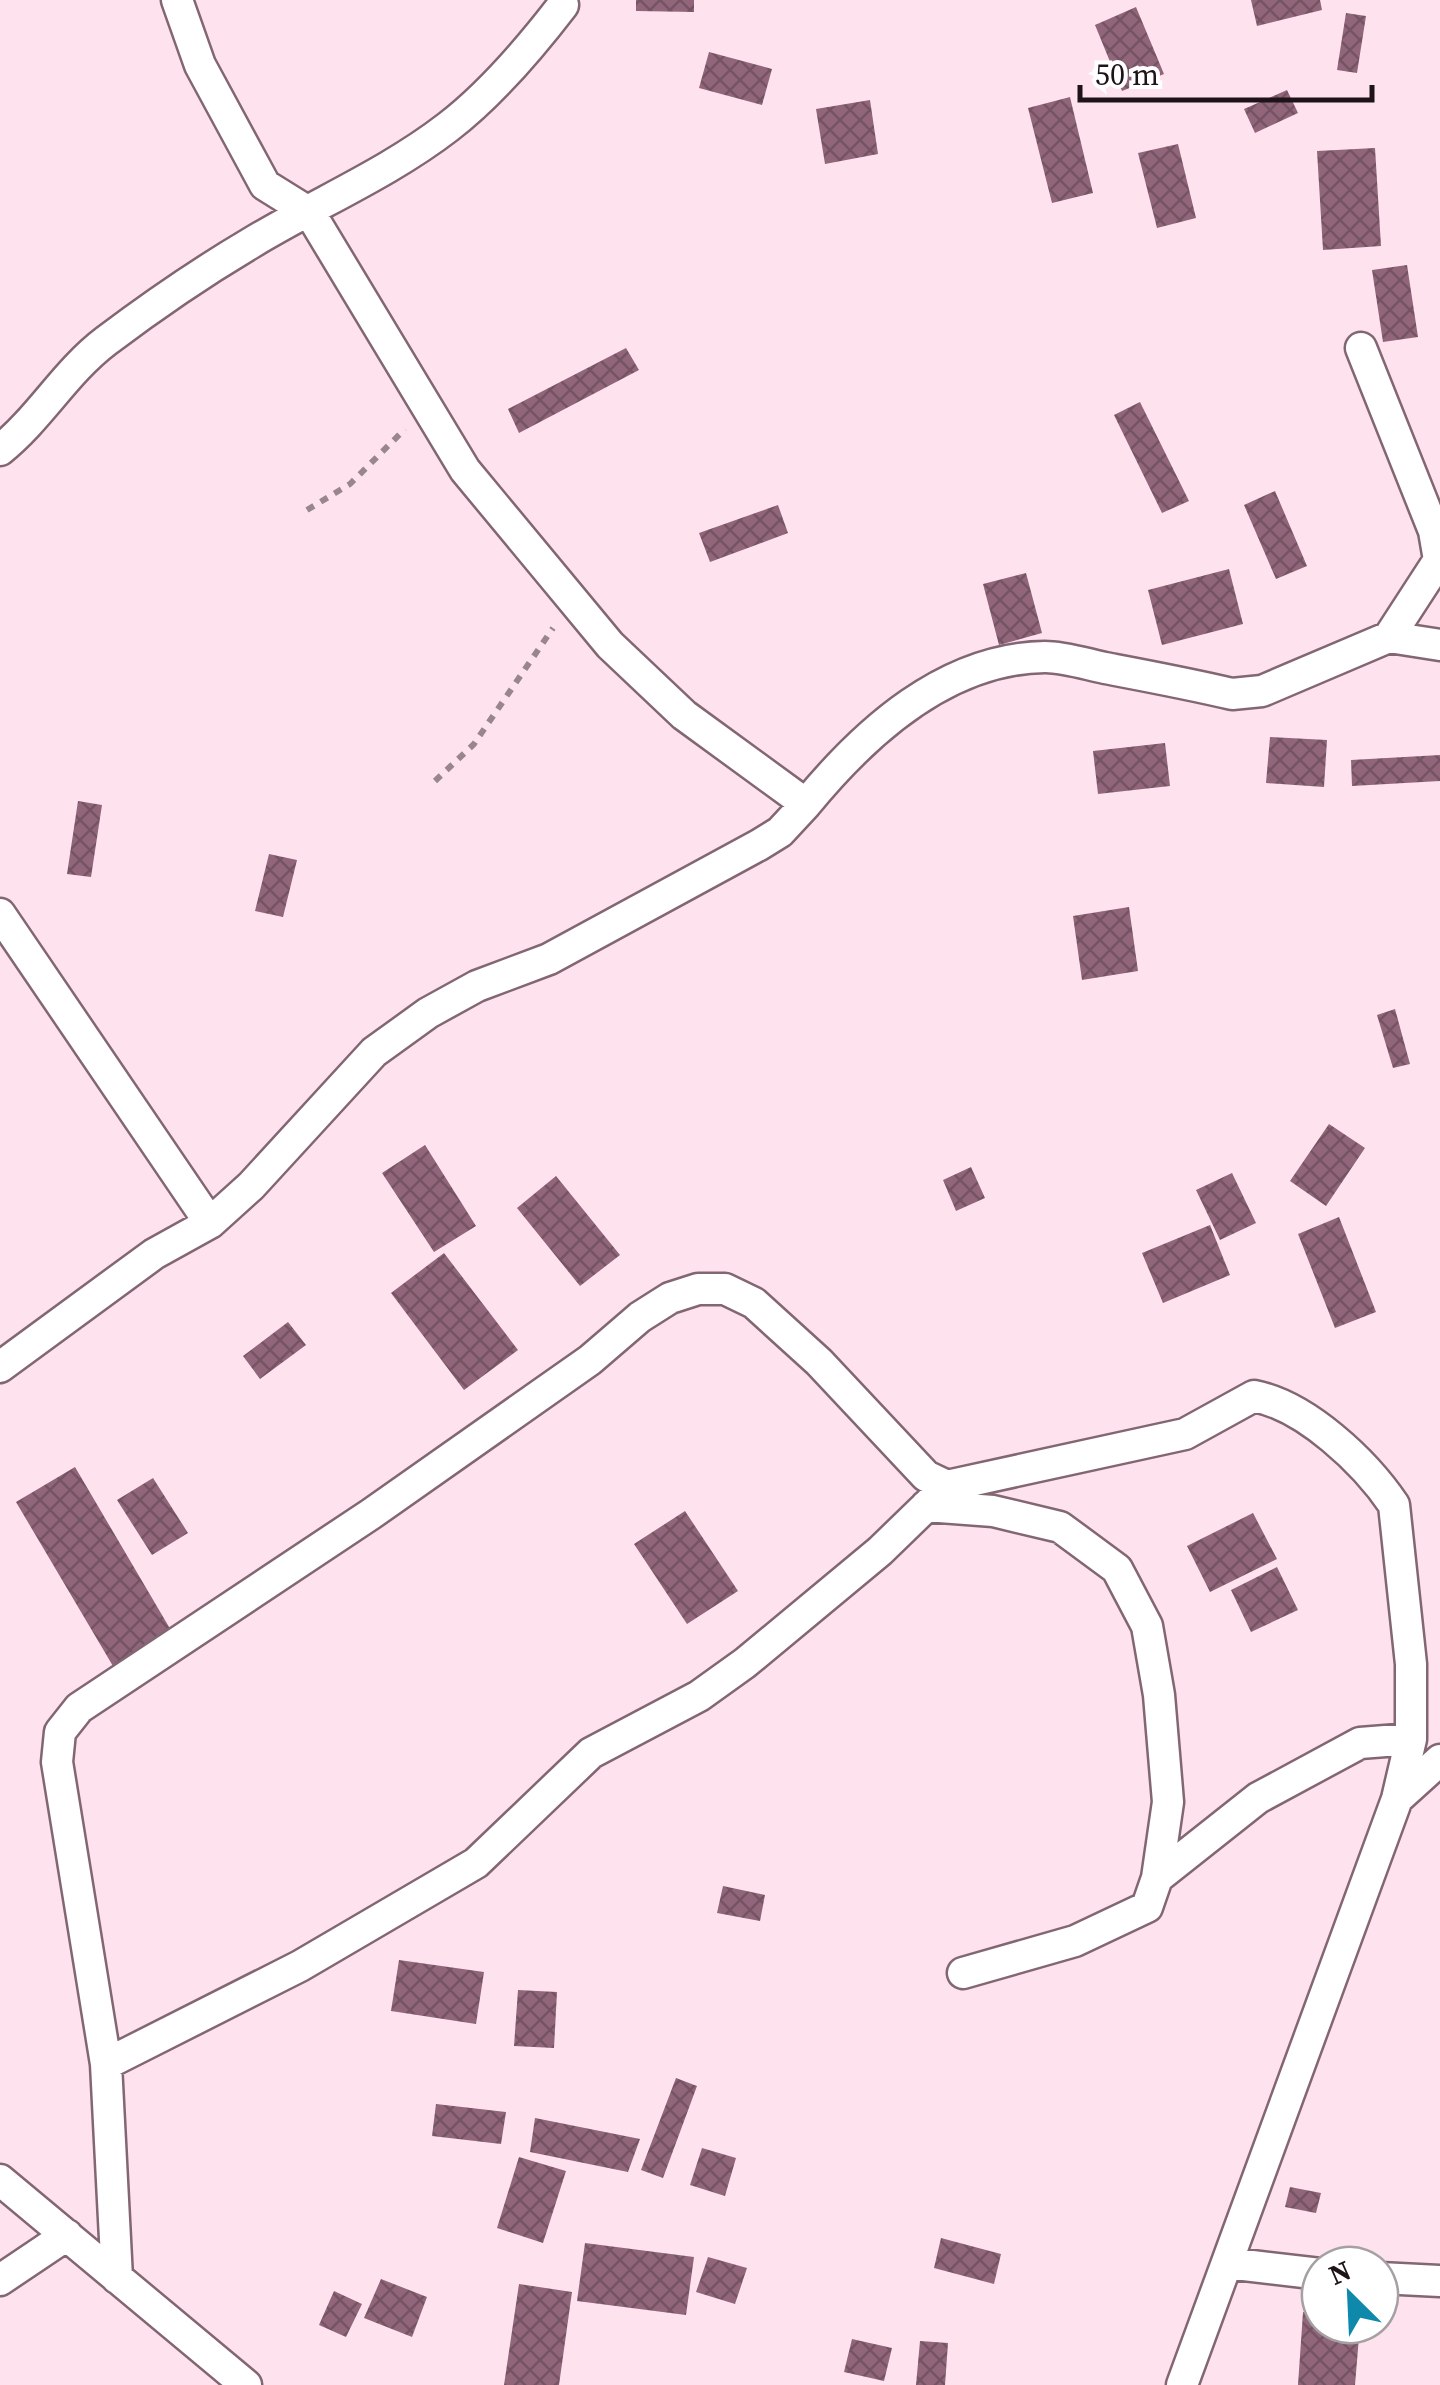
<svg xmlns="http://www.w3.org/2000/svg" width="1440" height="2385" viewBox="0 0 1440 2385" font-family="'Source Serif 4',serif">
	<defs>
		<pattern id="building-cross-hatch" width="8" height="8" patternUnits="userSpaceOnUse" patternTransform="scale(2.5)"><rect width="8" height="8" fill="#91667a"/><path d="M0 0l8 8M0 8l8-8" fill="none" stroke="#765363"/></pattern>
	</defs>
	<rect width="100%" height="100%" fill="#fee3ee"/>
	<!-- building -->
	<path fill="url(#building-cross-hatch)" d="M636,0H694V12L636,11Z
		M1251,0H1320L1322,10L1257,26Z
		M1136,7L1164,74L1122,91L1095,25Z
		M1346,13L1366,16L1357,73L1337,70Z
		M709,52L772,69L762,105L699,88Z
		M1287,90L1298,113L1255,133L1244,109Z
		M1070,97L1093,193L1052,203L1028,108Z
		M870,100L878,154L825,164L816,109Z
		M1178,144L1196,218L1157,228L1138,153Z
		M1375,148L1381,246L1323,250L1317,151Z
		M1407,265L1418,337L1383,342L1372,270Z
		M626,348L639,370L519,433L508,409Z
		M1140,402L1189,501L1162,513L1114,415Z
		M1275,491L1307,566L1276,579L1244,505Z
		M778,505L788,533L710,562L699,533Z
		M1229,569L1243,624L1162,645L1148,590Z
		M1026,573L1042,633L999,645L983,584Z
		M1270,737L1327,740L1324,787L1266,783Z
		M1165,743L1170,786L1098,794L1093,751Z
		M1440,755V781L1352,786L1351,760Z
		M78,801L102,805L91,877L67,874Z
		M269,854L297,860L283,917L255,911Z
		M1129,907L1138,971L1082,980L1073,916Z
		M1395,1009L1410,1064L1393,1068L1377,1015Z
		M1329,1124L1365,1148L1326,1206L1290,1181Z
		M425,1145L476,1226L434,1252L382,1173Z
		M971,1167L985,1198L956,1211L943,1180Z
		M1232,1173L1256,1223L1220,1240L1196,1190Z
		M556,1176L620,1255L580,1286L517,1208Z
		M1339,1217L1376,1312L1335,1328L1298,1234Z
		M1210,1225L1230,1275L1163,1303L1142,1253Z
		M444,1253L518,1350L464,1390L391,1293Z
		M288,1322L306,1345L260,1379L243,1356Z
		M75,1467L182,1649L123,1683L16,1502Z
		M153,1478L188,1533L152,1555L117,1500Z
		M685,1511L738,1591L687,1624L634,1544Z
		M1253,1513L1277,1559L1210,1592L1187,1546Z
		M1277,1567L1298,1610L1251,1632L1231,1590Z
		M723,1886L765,1895L760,1921L717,1913Z
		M399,1960L484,1972L476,2024L391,2011Z
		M518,1990L557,1992L554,2048L514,2046Z
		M676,2078L697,2086L663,2178L641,2170Z
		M436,2104L506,2112L501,2144L432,2136Z
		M535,2118L640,2139L628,2172L530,2152Z
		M702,2148L736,2158L725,2196L690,2185Z
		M519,2157L566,2171L543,2243L497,2228Z
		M1290,2187L1321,2193L1316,2213L1285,2207Z
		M941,2238L1001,2254L994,2284L934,2268Z
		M585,2243L694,2257L686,2315L577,2301Z
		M708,2257L747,2268L735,2304L696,2292Z
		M381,2279L427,2297L412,2337L364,2318Z
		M519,2284L572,2292L559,2385H504Z
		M334,2291L362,2304L346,2337L319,2325Z
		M1303,2312L1320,2314V2325H1360L1355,2385H1298Z
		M852,2339L892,2348L884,2381L844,2372Z
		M920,2341L948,2343L945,2385H916Z"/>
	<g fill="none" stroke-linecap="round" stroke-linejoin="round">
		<!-- street casing -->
		<g stroke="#836673" stroke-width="35">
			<path id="street" d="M177,0L200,65L265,185L310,213L465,470L610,645L684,715L806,804C865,732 946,658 1045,657C1064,657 1086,664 1105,668C1147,676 1190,684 1232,694L1262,691L1389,637L1440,645
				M1361,348L1434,531L1439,560L1389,637
				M0,450C40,418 65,372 106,341C151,307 202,272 251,243C317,203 387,174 448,127C491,94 530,48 563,5
				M0,914L210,1223
				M0,1367L154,1254L210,1223L251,1186L374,1052L428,1013L477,986L549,959L759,845L780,832L806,804
				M926,1506L993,1511L1060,1527L1117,1569L1147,1626L1159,1695L1168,1802L1157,1878
				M1397,1799L1440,1760
				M963,1973L1075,1941L1147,1907L1157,1878L1258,1798L1360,1743L1411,1739
				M106,2064L300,1966L476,1863L591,1753L699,1696L745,1663L880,1551L947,1486
				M0,2180L246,2385
				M1227,2263L1320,2274
				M117,2278L106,2064L57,1762L60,1732L79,1708L371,1514L590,1360L640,1317L670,1298L698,1289H725L754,1303L819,1362L926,1476L947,1486L1185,1434L1254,1396C1306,1406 1365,1462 1394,1505L1411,1664V1739L1397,1799L1182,2385
				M1380,2278L1440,2281
				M0,2280L67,2235"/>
		</g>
		<!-- path -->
		<path stroke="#98858d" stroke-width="6" stroke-dasharray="8 8" stroke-linecap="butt" d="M307,510L350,484L405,429
			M435,781L474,744L553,628"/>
		<!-- street -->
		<use href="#street" stroke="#fff" stroke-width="30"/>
	</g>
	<!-- north arrow -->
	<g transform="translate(1350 2295) rotate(336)"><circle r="48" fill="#ffffff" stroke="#a5a1a3" stroke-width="2.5"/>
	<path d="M0-8L18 38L0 25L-18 38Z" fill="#0e89ac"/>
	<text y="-15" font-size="28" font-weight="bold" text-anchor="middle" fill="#1e1318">N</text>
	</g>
	<!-- scale -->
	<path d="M1080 85v15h292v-15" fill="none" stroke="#1e1318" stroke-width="5"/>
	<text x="1095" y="85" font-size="30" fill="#1e1318" stroke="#ffffff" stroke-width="8" paint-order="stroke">50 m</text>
</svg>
